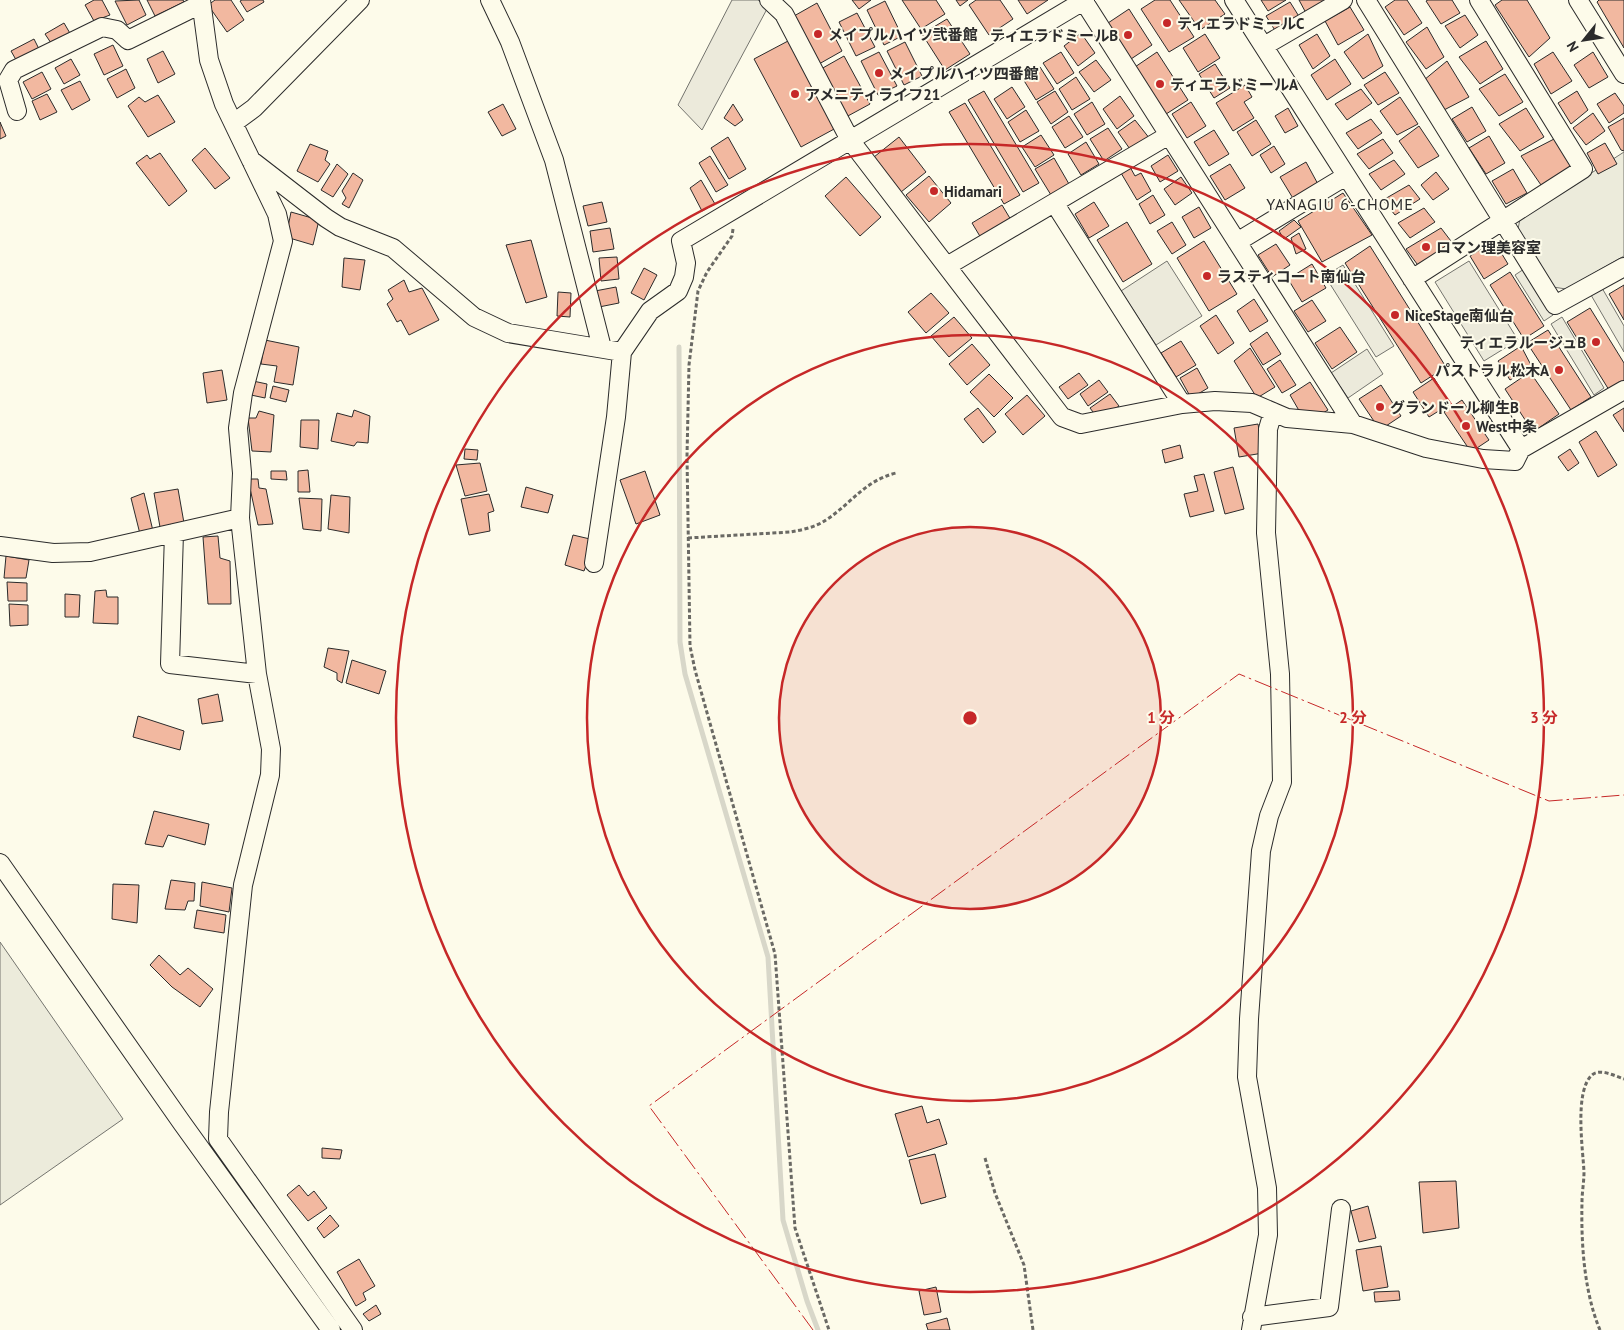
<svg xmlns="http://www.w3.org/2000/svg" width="1624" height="1330" viewBox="0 0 1624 1330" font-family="'PT Sans','Noto Sans JP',sans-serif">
	<rect width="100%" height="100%" fill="#fdfbea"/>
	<!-- green -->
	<path fill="#ecebdb" stroke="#74746e" d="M1624,152V256L1566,289L1553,287L1518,229L1520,219Z
		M0,942L123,1119L0,1205Z"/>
	<!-- parking -->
	<path fill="#eceadb" stroke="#74746e" d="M732,0H758L767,9L702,130L678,105Z
		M1167,261L1202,316L1156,345L1121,291Z
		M1469,261L1518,340L1484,361L1435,282Z
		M1343,265L1394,346L1376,357L1325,276Z
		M1524,269L1553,315L1544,321L1515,275Z
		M1602,288L1624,326V352L1591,295Z
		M1562,317L1604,388L1594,395L1551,324Z
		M1367,349L1383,374L1348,398L1331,373Z"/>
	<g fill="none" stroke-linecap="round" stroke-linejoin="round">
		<!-- stream -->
		<path stroke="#d8d7c9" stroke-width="5" d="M679,347L680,642L685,674L768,957L783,1220L807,1301L818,1330"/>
	</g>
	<!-- building -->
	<path fill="#f2b8a0" stroke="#2b2b2b" d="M94,0H102L110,15L94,21L85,5Z
		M139,0L146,15L127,25L115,1Z
		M147,0H183L184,2L155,16Z
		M215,0H231L244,20L227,32L208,5Z
		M242,0H263L264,2L247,12L240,1Z
		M852,0H871L859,9Z
		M902,0H936L945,14L921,29Z
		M956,0H968L960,6Z
		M976,0H1000L1013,19L989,35L969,5Z
		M1018,0H1048L1027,14Z
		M1155,0H1170L1194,37L1169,52L1141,9Z
		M1179,0H1215L1225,14L1200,30Z
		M1261,0H1286L1268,11Z
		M1299,0H1328L1306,13Z
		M1395,0H1407L1422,23L1404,35L1385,7Z
		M1428,0H1452L1460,13L1441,24L1426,1Z
		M1502,0H1527L1550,38L1529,57L1495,5Z
		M1599,0H1624V48L1597,2Z
		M885,1L902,36L884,45L867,10Z
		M1290,2L1300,18L1276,32L1266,16Z
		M817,3L842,51L819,64L794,16Z
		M1350,7L1364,30L1338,45L1325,21Z
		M1129,9L1152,45L1128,61L1105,25Z
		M857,13L875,47L856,56L839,22Z
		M1465,15L1478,35L1460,48L1445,26Z
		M947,19L970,54L945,70L922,34Z
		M64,23L71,35L53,46L45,34Z
		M1427,27L1444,57L1426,69L1406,42Z
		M1081,33L1095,53L1078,66L1064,46Z
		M1205,34L1220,58L1198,72L1183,48Z
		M1317,34L1330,56L1313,69L1299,45Z
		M1368,34L1383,66L1363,79L1344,52Z
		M34,39L41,53L19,65L11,51Z
		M788,41L836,128L801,147L754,59Z
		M1486,41L1503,69L1480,84L1459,57Z
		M905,42L922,76L904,85L887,51Z
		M113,45L123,66L104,75L94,54Z
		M163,51L175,74L158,83L147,59Z
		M879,52L897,86L878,95L861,61Z
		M1061,52L1074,73L1057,84L1043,63Z
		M1157,52L1188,100L1163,116L1132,69Z
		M1553,52L1572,81L1551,94L1534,64Z
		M1593,52L1608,77L1589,88L1574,65Z
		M844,56L870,104L846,117L821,69Z
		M71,59L80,75L64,84L55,68Z
		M1335,59L1351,84L1327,100L1311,75Z
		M1096,60L1111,80L1094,92L1079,72Z
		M1447,61L1469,97L1444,110L1424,80Z
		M1215,64L1230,88L1214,98L1199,74Z
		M1040,67L1054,89L1036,100L1023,79Z
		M126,69L135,88L117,98L107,79Z
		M42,72L51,89L32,99L23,82Z
		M1385,72L1399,93L1378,105L1364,85Z
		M1505,74L1523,102L1499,116L1479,89Z
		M1076,77L1090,99L1072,110L1059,89Z
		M80,81L90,100L72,110L61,90Z
		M1245,85L1252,97L1244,102L1254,118L1233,131L1216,103Z
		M1012,87L1025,107L1007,119L994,99Z
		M1361,89L1372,103L1347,120L1335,104Z
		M984,91L1039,183L1023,192L968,100Z
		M1055,91L1068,112L1051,124L1037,102Z
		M1577,91L1588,110L1571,124L1558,103Z
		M1615,93L1624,106V113L1609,123L1597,104Z
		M47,94L57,112L40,120L32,101Z
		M158,95L175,122L148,137L128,106L139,97L145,102Z
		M1120,96L1134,116L1117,129L1103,109Z
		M1400,97L1418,124L1397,135L1380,111Z
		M1092,102L1105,124L1087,135L1074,114Z
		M1191,102L1206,126L1187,138L1172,114Z
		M965,103L1020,195L1004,204L949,112Z
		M503,104L516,129L502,136L488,112Z
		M733,104L743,120L735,126L724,118Z
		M1472,107L1486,131L1467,142L1452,119Z
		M1288,108L1298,126L1285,133L1275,116Z
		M1526,108L1544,137L1520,151L1499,124Z
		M1026,110L1039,131L1020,142L1008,122Z
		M1593,113L1605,131L1586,145L1573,128Z
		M1069,116L1083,137L1065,148L1052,127Z
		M1624,118V151L1621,150L1608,127Z
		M1371,119L1382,133L1358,149L1346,133Z
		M1135,120L1150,139L1132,152L1118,132Z
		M1256,120L1271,144L1252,156L1237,132Z
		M0,122L6,136L0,139Z
		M1419,126L1439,156L1418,168L1399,141Z
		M1108,128L1122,149L1104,161L1090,139Z
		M1214,130L1229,154L1209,166L1194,142Z
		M1041,135L1054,155L1035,167L1022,147Z
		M1489,136L1505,163L1486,174L1469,148Z
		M728,137L746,169L729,179L711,148Z
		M899,137L926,172L901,192L874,157Z
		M1556,138L1574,169L1541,185L1521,156Z
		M1383,139L1393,153L1369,169L1357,154Z
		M1086,142L1099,164L1081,175L1068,154Z
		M1605,143L1617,164L1598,174L1587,153Z
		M310,144L328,151L325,160L330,164L318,182L297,171Z
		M1274,146L1285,164L1271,173L1260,155Z
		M205,148L230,178L215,189L192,160Z
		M160,153L187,191L169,206L136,163L147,155L150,159Z
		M1168,155L1178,171L1160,182L1151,166Z
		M710,156L728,185L716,192L699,163Z
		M1054,158L1069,184L1051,195L1035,169Z
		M1394,160L1405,174L1381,190L1369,174Z
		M1306,162L1319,186L1294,200L1280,177Z
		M337,164L348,174L333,197L321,190Z
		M1230,164L1245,188L1225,200L1210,176Z
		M1130,167L1135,176L1141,173L1151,191L1137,200L1121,173Z
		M1513,169L1527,193L1506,204L1492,181Z
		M1436,172L1449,189L1433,200L1421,185Z
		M353,173L363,180L349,208L342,204L346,198L342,191Z
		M929,176L951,203L929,222L906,195Z
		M846,177L881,217L860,236L825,196Z
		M1181,177L1192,193L1175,205L1164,189Z
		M701,180L715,204L702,211L690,188Z
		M1409,185L1420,199L1395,215L1383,200Z
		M1343,193L1372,235L1322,262L1298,221Z
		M1153,195L1165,215L1150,224L1139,204Z
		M602,202L607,222L588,226L583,206Z
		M1094,202L1109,226L1089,238L1075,214Z
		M1002,205L1011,220L981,238L972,223Z
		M1199,207L1211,228L1194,238L1182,217Z
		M1424,208L1435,222L1410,238L1398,223Z
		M291,212L319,220L313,245L286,237Z
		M1294,220L1301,227L1284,239L1279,231Z
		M1127,222L1152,264L1123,282L1097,240Z
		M1172,222L1186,245L1172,254L1157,231Z
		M610,228L614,249L593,252L590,231Z
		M1441,228L1454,245L1420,268L1406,249Z
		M1299,233L1306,249L1296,254L1291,238Z
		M531,240L547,297L526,303L506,245Z
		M1204,241L1237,294L1209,311L1177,258Z
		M1494,241L1508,264L1484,279L1470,256Z
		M1276,244L1290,265L1272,277L1258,255Z
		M1370,246L1446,367L1421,383L1345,263Z
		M617,257L619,279L601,281L599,258Z
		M344,258L365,260L360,290L342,287Z
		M1312,264L1326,288L1302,302L1288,279Z
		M644,268L657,275L644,300L631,293Z
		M1510,272L1544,326L1524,339L1490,285Z
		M404,280L409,292L422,288L439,320L409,335L401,320L397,322L387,304L393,299L388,290Z
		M1624,285V320L1609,294Z
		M616,287L619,303L599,307L595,291Z
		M558,292L571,293L570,317L557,316Z
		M931,293L949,313L926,333L908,312Z
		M1254,299L1268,321L1250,332L1237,311Z
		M1312,300L1326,321L1308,332L1294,311Z
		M1590,308L1624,363V381L1609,390L1567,322Z
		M1216,315L1234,343L1218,354L1200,326Z
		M954,317L972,338L949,357L931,336Z
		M1340,327L1357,352L1332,369L1315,343Z
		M1548,330L1591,397L1571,410L1527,343Z
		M1267,332L1281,354L1263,365L1250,344Z
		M265,340L299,347L293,385L274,382L277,366L261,364Z
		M1181,341L1196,365L1176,377L1161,353Z
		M972,344L990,365L967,385L949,364Z
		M1521,346L1532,367L1510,380L1498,361Z
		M1250,348L1275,387L1257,398L1234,361Z
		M1280,360L1296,385L1282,393L1267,369Z
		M1197,368L1208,388L1191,398L1180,378Z
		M222,370L227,400L207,403L203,373Z
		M1530,372L1559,414L1533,432L1505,389Z
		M1079,373L1088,385L1068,399L1059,387Z
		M989,374L1013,398L994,417L970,392Z
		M1434,378L1450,404L1429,417L1413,392Z
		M1099,380L1108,392L1088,406L1080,394Z
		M253,381L267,384L265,398L251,395Z
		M1310,382L1328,410L1316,417L1301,414L1290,395Z
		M1381,385L1401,416L1380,430L1359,399Z
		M273,386L289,390L286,402L270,398Z
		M1110,394L1119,406L1099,420L1090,408Z
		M1027,395L1045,416L1023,435L1005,414Z
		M1462,400L1489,440L1471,452L1444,412Z
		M978,408L996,432L983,443L964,419Z
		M1624,408V432L1613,415Z
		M354,410L370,416L368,443L357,442L354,446L331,441L337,413L352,417Z
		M259,411L274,415L271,452L252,451L248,418H256Z
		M301,420H319L318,449L300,447Z
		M1258,424L1263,453L1239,457L1234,428Z
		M1596,431L1617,465L1598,477L1579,442Z
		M1180,445L1183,458L1165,463L1162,450Z
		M465,449L478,450L477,460L464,459Z
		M1570,449L1579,463L1568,471L1558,457Z
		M480,463L487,491L465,496L456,465Z
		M1233,467L1244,509L1225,514L1214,472Z
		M308,470L310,492H298V471Z
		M271,471H286L287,480L271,479Z
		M645,471L660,515L636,524L620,480Z
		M1204,474L1214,511L1190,517L1184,494L1198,491L1194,476Z
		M248,479H258L259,488L266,489L273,524L258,525Z
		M526,487L553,495L548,513L521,507Z
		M178,489L184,523L160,527L154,493Z
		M144,493L153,531L140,534L131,498Z
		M489,494L494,511L488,513L490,531L469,535L461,499Z
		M331,495L350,497L349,533L328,529Z
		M299,498L322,499L321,531L303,529Z
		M573,535L590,539L588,545L592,548L584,571L565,565Z
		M218,536L220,558L230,561L231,604H208L203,537Z
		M6,556L29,560L26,578H4Z
		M7,582L27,583V601H8Z
		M106,590L107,597H118V624L93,623L95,591Z
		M65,594L80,595L79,617H65Z
		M9,604L28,605V625L10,626Z
		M328,648L349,651L342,683L337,680V673L324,667Z
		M352,660L386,671L379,694L346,683Z
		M218,694L223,721L202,724L198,699Z
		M138,716L184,731L180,750L133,737Z
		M154,811L209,824L205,845L168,835L163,847L145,844Z
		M171,880L195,883L194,901H188L185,910L165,909Z
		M202,882L232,888L229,912L200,906Z
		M113,884L139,885L137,923L112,919Z
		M197,910L226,915L224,933L194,928Z
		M159,955L180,975L188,968L213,989L200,1007L172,987L150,965Z
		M922,1106L927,1123L939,1119L947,1144L908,1157L895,1114Z
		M322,1148L342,1150L340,1159L322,1158Z
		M935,1154L946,1197L921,1204L909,1160Z
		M1456,1181L1459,1228L1423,1233L1419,1182Z
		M299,1185L308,1196L314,1191L327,1208L308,1221L287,1195Z
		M1368,1206L1376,1238L1359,1242L1351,1211Z
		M330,1215L339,1226L324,1238L317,1228Z
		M1381,1246L1388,1287L1363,1291L1356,1250Z
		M359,1259L375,1286L363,1293L366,1300L356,1306L337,1272Z
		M936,1287L941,1312L924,1315L919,1291Z
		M1399,1291L1400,1300L1375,1302L1374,1292Z
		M376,1305L381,1314L369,1321L363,1314Z
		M947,1318L950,1330H928L926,1324Z"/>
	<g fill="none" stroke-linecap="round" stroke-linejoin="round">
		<!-- minor casing -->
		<g stroke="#2b2b2b" stroke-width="20">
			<path id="minor" d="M201,0L209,60L224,104L277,214L283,241L243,393L238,428L242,473L240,518L257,674L271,749L270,775L243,885L219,1112L218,1139L353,1330
				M490,0L510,42L554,160L602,348
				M769,0L784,14L850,140L1062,417L1081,424L1182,404L1215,401L1252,403L1287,418L1353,424L1426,448L1483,459L1515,461L1521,449
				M1083,0L1353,424
				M1234,0L1521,449L1624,390
				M1366,0L1555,305L1624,267
				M1578,0L1624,74
				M1264,46L1343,0
				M17,111L8,80L14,70L102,27L117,30L128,40L201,4
				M235,122L254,108L360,0
				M251,160L326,218L340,227L393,248L474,317L508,333L622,352
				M1055,204L1182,404
				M1237,242L1346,176
				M947,266L1169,135
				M1412,279L1583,169L1479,0
				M174,533L170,664L257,674
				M0,546L53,553L90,552L240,518
				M594,563L616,417L622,352L650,311L678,291L684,277L686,263L681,241L1085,0
				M0,863L182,1123L331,1330
				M1252,1317L1329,1307L1341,1209
				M1251,1330L1268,1235L1267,1188L1247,1077L1249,1019L1261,851L1269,816L1282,782L1280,674L1266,533L1268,429L1273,412"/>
		</g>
		<!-- path -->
		<path stroke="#6a6964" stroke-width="3" stroke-dasharray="4 2.5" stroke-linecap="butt" d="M733,229L732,236L707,272L698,291L689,365L687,456L690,646L695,670L775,954L795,1228L829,1330
			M688,538L790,532C802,530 816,527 826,520C852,503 864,481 896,473
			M985,1158L995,1193L1024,1265L1033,1330
			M1600,1330C1584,1292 1581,1243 1582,1202C1582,1192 1584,1182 1584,1172C1583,1150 1574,1091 1592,1075C1600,1068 1615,1076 1624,1079"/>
		<!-- minor -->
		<use href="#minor" stroke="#fdfbea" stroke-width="18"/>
		<!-- power -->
		<path stroke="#c62828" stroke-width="1" stroke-dasharray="18 4 2.5 4" stroke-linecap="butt" d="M813,1330L649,1106L1239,674L1549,801L1624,795"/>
	</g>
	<!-- distance rings -->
	<circle cx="970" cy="718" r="191" fill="#c62828" fill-opacity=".12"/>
	<g fill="none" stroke="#c62828" stroke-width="2.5">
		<circle cx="970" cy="718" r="191"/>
		<circle cx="970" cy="718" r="383"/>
		<circle cx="970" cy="718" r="574"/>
	</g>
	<!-- markers -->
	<g fill="#c62828" stroke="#fdfbea" stroke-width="2">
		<circle cx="1167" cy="23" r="5"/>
		<circle cx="818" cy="34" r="5"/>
		<circle cx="1128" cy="35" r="5"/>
		<circle cx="879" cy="73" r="5"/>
		<circle cx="1160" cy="84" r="5"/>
		<circle cx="795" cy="94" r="5"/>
		<circle cx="934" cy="191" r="5"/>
		<circle cx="1426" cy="247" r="5"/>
		<circle cx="1207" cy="276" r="5"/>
		<circle cx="1395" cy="315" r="5"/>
		<circle cx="1596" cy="342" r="5"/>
		<circle cx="1559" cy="370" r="5"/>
		<circle cx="1380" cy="407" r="5"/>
		<circle cx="1466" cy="426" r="5"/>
	</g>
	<g text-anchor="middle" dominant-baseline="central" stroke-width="4" stroke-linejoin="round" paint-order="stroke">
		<!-- poi labels -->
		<g font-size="15" font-weight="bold" fill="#2b2b2b" stroke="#fdfbea" text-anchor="start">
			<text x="1177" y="23">ティエラドミールC</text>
			<text x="828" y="34">メイプルハイツ弐番館</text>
			<text x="1118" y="35" text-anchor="end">ティエラドミールB</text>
			<text x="889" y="73">メイプルハイツ四番館</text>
			<text x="1170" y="84">ティエラドミールA</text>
			<text x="805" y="94">アメニティライフ21</text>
			<text x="944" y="191">Hidamari</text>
			<text x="1436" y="247">ロマン理美容室</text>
			<text x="1217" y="276">ラスティコート南仙台</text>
			<text x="1405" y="315">NiceStage南仙台</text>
			<text x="1586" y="342" text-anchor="end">ティエラルージュB</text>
			<text x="1549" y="370" text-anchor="end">パストラル松木A</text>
			<text x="1390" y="407">グランドール柳生B</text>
			<text x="1476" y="426">West中条</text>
		</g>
		<!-- neighbourhood labels -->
		<g font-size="16" letter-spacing="1" fill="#2b2b2b" stroke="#fdfbea">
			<text x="1340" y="204">YANAGIU 6-CHOME</text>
		</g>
	</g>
	<circle cx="970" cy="718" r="8" fill="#c62828" stroke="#fdfbea" stroke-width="2.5"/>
	<g font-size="15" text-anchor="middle" font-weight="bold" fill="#c62828" stroke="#fdfbea" stroke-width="4" stroke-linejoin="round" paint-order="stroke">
		<text x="1161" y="723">1 分</text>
		<text x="1353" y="723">2 分</text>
		<text x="1544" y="723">3 分</text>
	</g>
	<!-- north arrow -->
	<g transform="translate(1584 40) rotate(240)" stroke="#fdfbea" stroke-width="4" paint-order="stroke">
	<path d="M0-4L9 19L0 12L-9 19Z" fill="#2b2b2b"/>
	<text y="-8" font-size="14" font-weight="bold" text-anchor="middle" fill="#2b2b2b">N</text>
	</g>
</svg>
